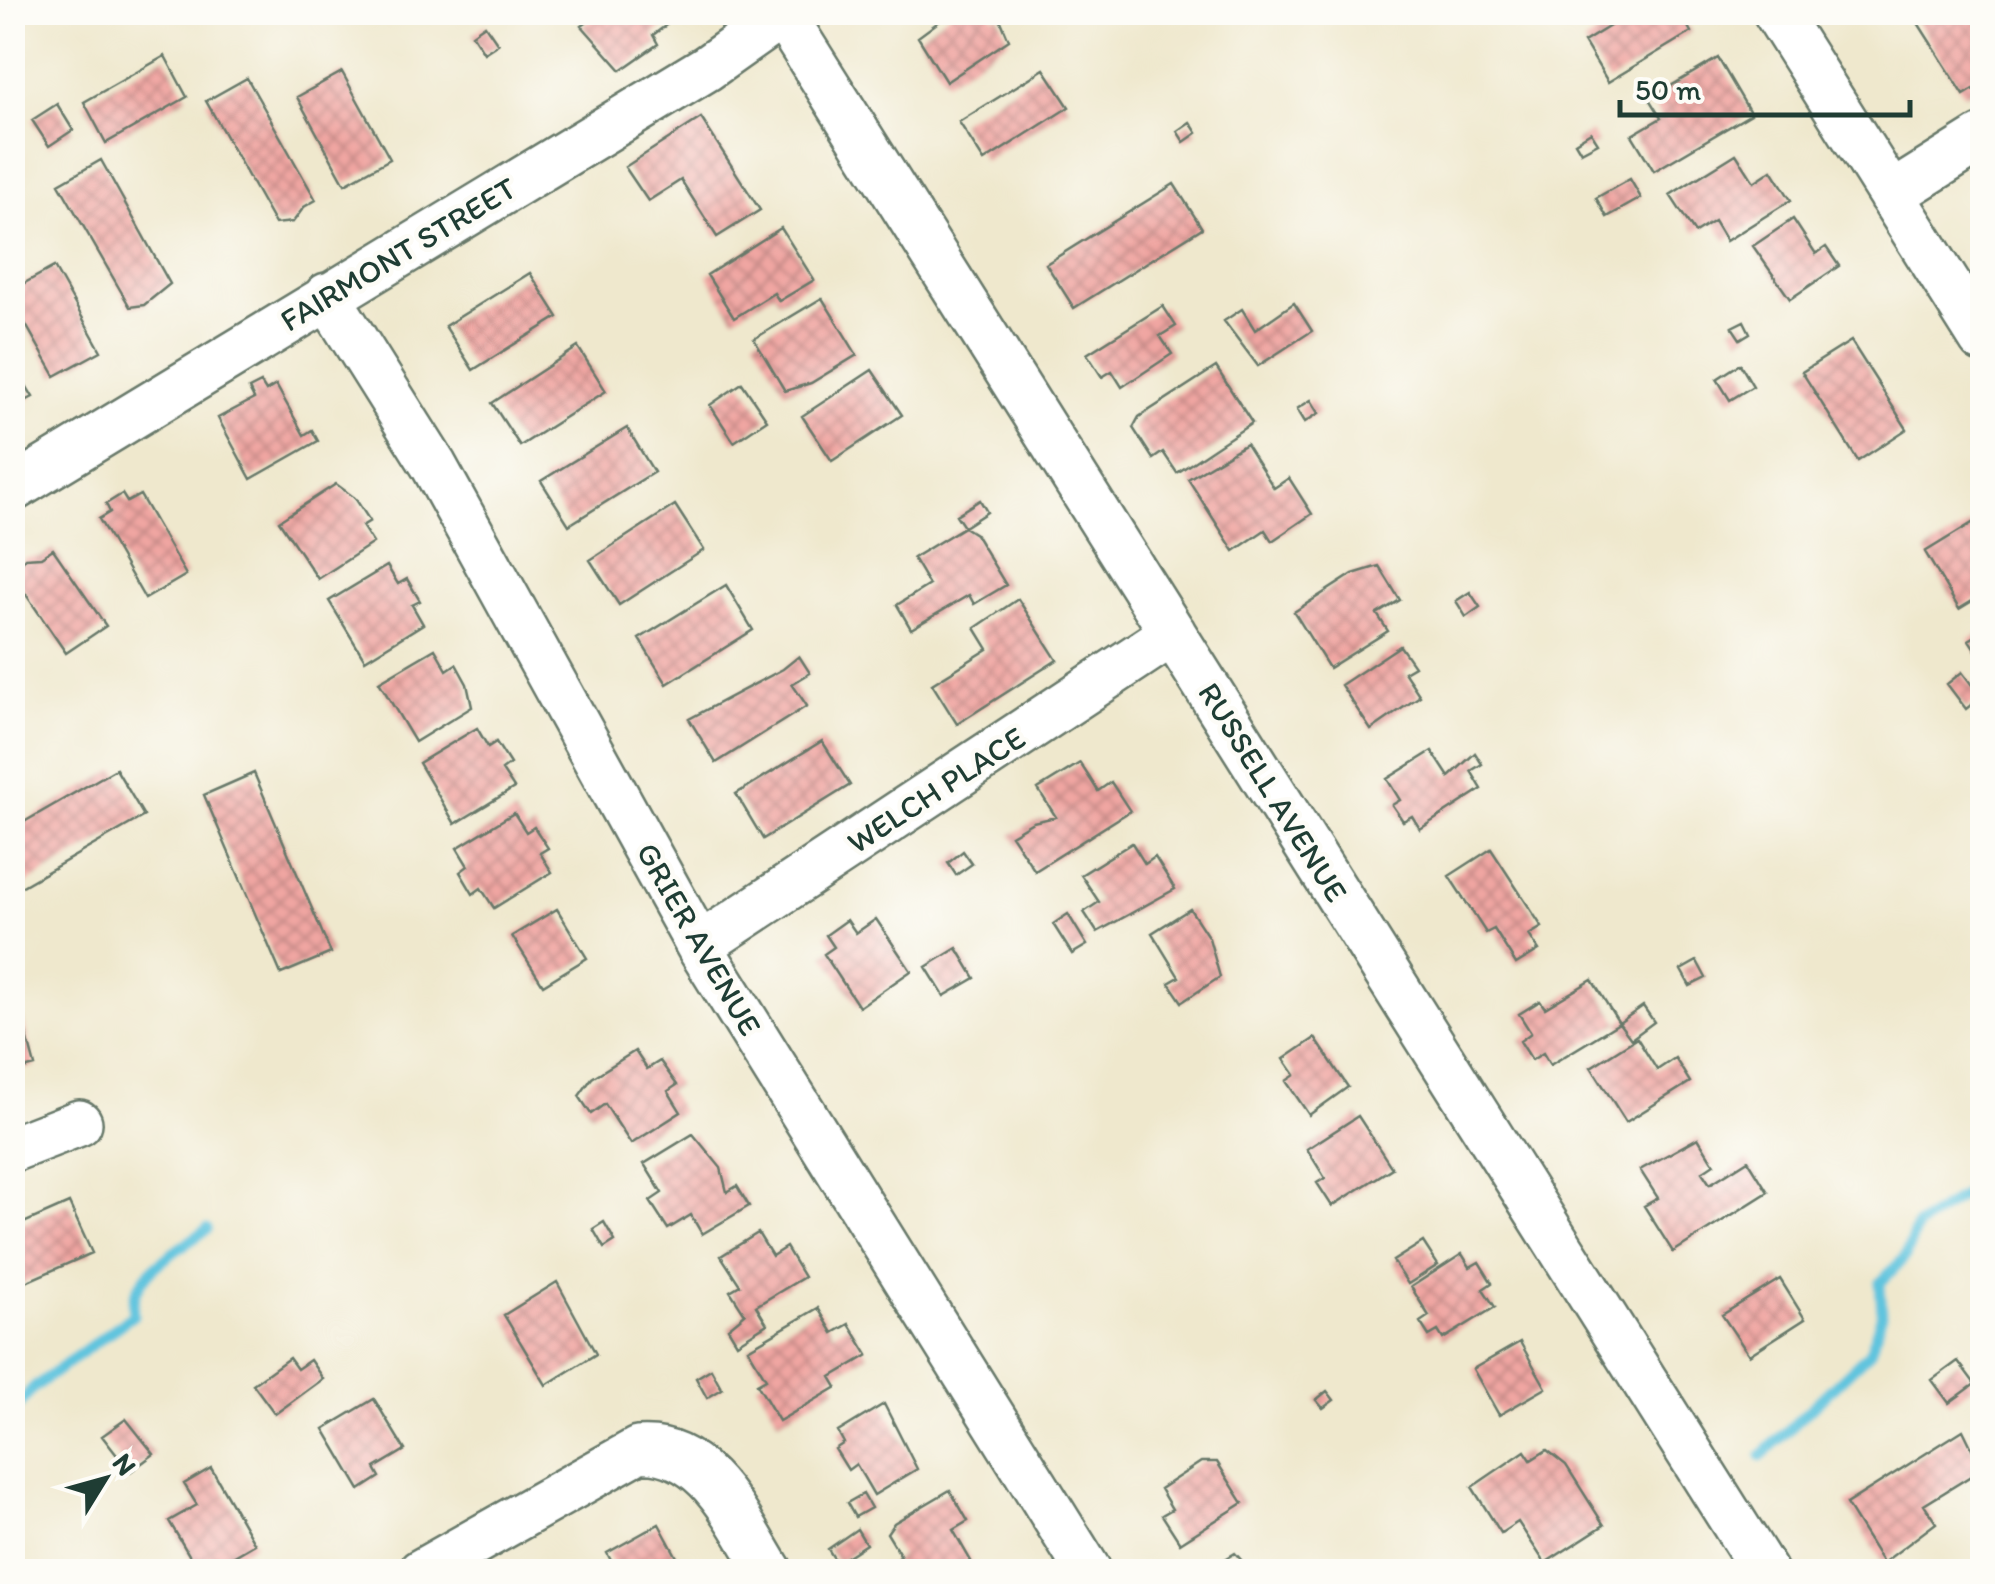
<svg xmlns="http://www.w3.org/2000/svg" width="1995" height="1584" viewBox="0 0 1995 1584" font-family="Itim,sans-serif">
	<defs>
		<pattern id="building-cross-hatch" width="8" height="8" patternUnits="userSpaceOnUse" patternTransform="scale(2.5)"><rect width="8" height="8" fill="#f0a6a2"/><path d="M0 0l8 8M0 8l8-8" fill="none" stroke="#c28885"/></pattern>
	</defs>
	<rect width="100%" height="100%" fill="#fdfcf7"/>
	<filter id="ink" filterUnits="userSpaceOnUse"><feTurbulence type="fractalNoise" baseFrequency=".01" numOctaves="2"/><feDisplacementMap in="SourceGraphic" scale="20" xChannelSelector="R" yChannelSelector="G"/><feConvolveMatrix kernelMatrix="1 2 1 2 8 2 1 2 1" color-interpolation-filters="sRGB"/></filter>
	<filter id="wash" filterUnits="userSpaceOnUse"><feTurbulence type="fractalNoise" baseFrequency=".0048" numOctaves="4" result="noise"/><feDisplacementMap in="SourceGraphic" scale="40" xChannelSelector="R" yChannelSelector="G"/><feGaussianBlur stdDeviation="2.25" result="paint"/><feColorMatrix in="noise" values="0 0 0 0 0 0 0 0 0 0 0 0 0 0 0 0 0 1.4 0 .05"/><feComposite in="paint" operator="in"/></filter>
	<g filter="url(#wash)">
		<rect width="100%" height="100%" fill="#efe8cd"/>
		<g fill="none" stroke-linecap="round" stroke-linejoin="round">
			<!-- stream -->
			<path stroke="#60c4de" stroke-width="11" d="M12,1413L32,1389L133,1315C128,1274 177,1252 207,1229
				M1761,1456L1870,1352L1882,1314L1880,1283L1905,1257L1917,1226L1974,1188L1982,1170"/>
		</g>
		<g id="blocks">
			<!-- building -->
			<path fill="url(#building-cross-hatch)" d="M601,12H662L669,23L653,35L658,44L621,70L582,26Z
				M952,12H990L994,18L998,14L1009,40L946,82L918,37Z
				M1633,12H1680L1691,32L1608,82L1584,42Z
				M1911,12H1979L1982,84L1964,95Z
				M485,25L498,44L484,53L472,34Z
				M165,56L187,97L106,143L84,102Z
				M1718,58L1751,114L1654,171L1632,135L1661,118L1649,99Z
				M1044,69L1069,107L984,161L959,122Z
				M342,72L390,159L345,184L297,97Z
				M247,78L316,200L304,207L293,222L275,224L206,101Z
				M57,104L73,130L49,146L32,120Z
				M701,118L760,210L717,237L681,180L648,201L625,167Z
				M1190,122L1197,133L1184,142L1177,131Z
				M1591,132L1598,143L1581,152L1575,142Z
				M1736,154L1754,182L1772,170L1791,200L1726,241L1714,221L1695,233L1670,195Z
				M101,160L170,284L144,305L130,307L59,184Z
				M1630,179L1641,198L1607,217L1596,198Z
				M1174,184L1202,228L1074,308L1046,264Z
				M1793,219L1816,254L1826,247L1839,266L1790,299L1753,246Z
				M781,228L814,280L779,301L774,293L734,318L707,275Z
				M54,267L101,351L55,376L12,300V290Z
				M530,273L558,317L473,370L445,326Z
				M822,298L857,355L811,383L785,391L754,339Z
				M1294,303L1312,331L1258,366L1224,321L1242,309L1255,330Z
				M1163,306L1176,326L1160,336L1172,354L1122,387L1112,371L1102,377L1087,354Z
				M1744,321L1750,333L1740,339L1732,327Z
				M1851,341L1907,429L1858,461L1802,372Z
				M578,347L606,391L520,446L492,403Z
				M12,362L33,397L12,408Z
				M1740,364L1753,386L1730,400L1717,379Z
				M1216,367L1252,423L1177,473L1163,452L1153,459L1133,428L1139,417Z
				M872,370L902,415L832,461L802,416Z
				M261,383L266,391L276,385L304,435L312,430L318,441L251,479L218,418L254,399L249,389Z
				M742,383L767,420L734,442L710,405Z
				M1311,400L1319,413L1305,422L1297,409Z
				M627,428L654,472L569,525L541,481Z
				M1246,444L1274,488L1289,478L1312,514L1272,541L1265,530L1234,551L1188,479Z
				M336,484L355,498L370,521L362,526L373,543L318,579L279,521Z
				M122,494L127,502L140,495L186,575L145,599L99,519L110,512L106,504Z
				M980,500L987,512L964,527L956,515Z
				M675,505L704,550L619,605L590,560Z
				M1982,517V595L1959,609L1925,552Z
				M964,527L975,534L1006,585L974,604L969,595L911,629L897,605L929,585L913,558Z
				M53,549L106,626L66,653L12,574L25,558L41,557Z
				M387,566L398,584L407,579L420,601L412,605L423,624L365,660L329,601Z
				M1379,566L1400,600L1377,614L1388,631L1329,668L1294,612L1353,574Z
				M726,585L753,630L667,684L639,639Z
				M1470,592L1480,607L1466,617L1456,601Z
				M1018,599L1057,660L957,724L932,684L988,649L975,628Z
				M1982,632V660L1969,640Z
				M1400,646L1414,666L1404,672L1420,696L1371,730L1341,685Z
				M435,649L447,670L456,664L467,684L472,707L415,742L379,682Z
				M799,656L810,673L792,684L807,706L716,763L689,719L783,669Z
				M1962,672L1981,697L1966,709L1947,684Z
				M477,728L488,747L496,742L510,764L502,770L514,788L455,824L419,763Z
				M822,741L850,785L763,839L736,794Z
				M1432,751L1449,777L1475,753L1482,764L1471,771L1482,789L1420,829L1412,816L1403,821L1392,805L1400,800L1387,779Z
				M1080,763L1098,791L1111,782L1130,811L1035,871L1011,835L1033,822L1056,817L1038,789Z
				M116,769L144,816L12,892V829Z
				M254,773L331,953L281,974L204,795Z
				M514,813L526,832L534,827L548,848L540,853L552,872L494,908L481,888L473,894L460,872L468,866L457,848Z
				M1132,843L1145,864L1155,857L1175,889L1097,932L1084,912L1099,902L1081,875Z
				M1491,849L1542,927L1529,935L1539,950L1516,964L1494,929L1486,933L1449,876Z
				M963,851L972,864L956,875L948,863Z
				M557,909L587,958L543,985L512,936Z
				M1190,909L1209,938L1220,977L1182,1002L1169,983L1179,977L1152,933Z
				M1068,914L1087,945L1072,954L1053,924Z
				M876,919L911,971L859,1007L824,954L834,947L826,935L847,920L856,933Z
				M957,948L975,978L944,996L926,967Z
				M1697,961L1706,978L1690,986L1681,970Z
				M12,980L35,1066L12,1072Z
				M1592,980L1619,1023L1550,1065L1543,1053L1532,1060L1520,1041L1531,1033L1519,1014L1540,1001L1545,1008Z
				M1643,1006L1654,1022L1631,1039L1619,1023Z
				M1315,1038L1348,1087L1309,1115L1286,1081L1295,1075L1284,1059Z
				M1637,1038L1657,1070L1675,1058L1690,1082L1626,1122L1591,1067Z
				M635,1051L647,1069L660,1061L677,1085L668,1091L681,1112L631,1144L605,1104L591,1114L579,1096L592,1078Z
				M1358,1116L1392,1168L1332,1206L1317,1183L1325,1178L1307,1149Z
				M693,1134L721,1168L727,1192L737,1186L749,1206L702,1234L691,1215L668,1229L650,1201L662,1193L644,1164Z
				M1698,1138L1714,1164L1702,1172L1710,1184L1748,1160L1768,1192L1673,1252L1644,1206L1658,1198L1640,1170Z
				M69,1203L92,1253L12,1288V1228Z
				M604,1222L615,1241L604,1248L593,1229Z
				M758,1233L772,1256L786,1247L804,1277L756,1306L767,1324L737,1343L728,1328L745,1314L730,1291L740,1285L721,1256Z
				M1423,1242L1438,1265L1408,1284L1393,1261Z
				M1462,1254L1470,1267L1479,1262L1492,1283L1483,1289L1495,1307L1443,1339L1438,1331L1429,1336L1420,1322L1429,1316L1411,1287Z
				M1780,1279L1805,1319L1749,1355L1722,1315Z
				M557,1282L596,1354L546,1385L504,1315Z
				M818,1308L833,1333L849,1324L868,1355L831,1377L837,1387L779,1421L757,1384L766,1379L748,1349Z
				M1520,1342L1546,1388L1499,1415L1473,1369Z
				M289,1358L297,1369L310,1360L323,1379L275,1414L253,1384Z
				M1958,1361L1975,1384L1949,1403L1932,1380Z
				M711,1369L722,1389L707,1398L696,1378Z
				M1327,1391L1334,1400L1323,1408L1316,1400Z
				M374,1399L405,1450L375,1468L380,1477L360,1490L324,1429Z
				M884,1404L917,1469L874,1495L856,1464L848,1470L835,1449L844,1443L838,1432Z
				M126,1419L154,1454L130,1472L102,1436Z
				M1963,1430L1982,1469L1924,1505L1936,1523L1883,1563L1846,1504Z
				M1547,1450L1566,1465L1604,1525L1545,1563L1518,1522L1501,1533L1472,1487L1525,1451L1531,1460Z
				M1201,1462H1217L1243,1503L1180,1543L1162,1515L1172,1509L1160,1489Z
				M211,1468L255,1544L207,1572H199L169,1521L197,1505L184,1484Z
				M950,1490L968,1521L953,1530L971,1561L953,1572H883L901,1556L887,1533L894,1523Z
				M863,1494L871,1508L855,1517L847,1503Z
				M659,1524L685,1572H617L607,1553Z
				M857,1529L866,1544L837,1563L828,1549Z
				M1235,1553L1252,1572H1204Z"/>
		</g>
	</g>
	<g filter="url(#ink)">
		<use href="#blocks" fill-opacity="0" stroke="#68796a" stroke-width="2.5"/>
		<g fill="none" stroke-linecap="round" stroke-linejoin="round">
			<!-- minor casing -->
			<g stroke="#68796a" stroke-width="50">
				<path id="minor" d="M781,12L1765,1572
					M1776,12L1982,339
					M1891,195L1982,138
					M327,296L434,466L699,946L1089,1572
					M12,489L707,68L782,15
					M699,946L1173,633
					M12,1149L79,1123
					M421,1572L638,1450C706,1444 738,1521 770,1572"/>
			</g>
			<!-- minor -->
			<use href="#minor" stroke="#fff" stroke-width="45"/>
		</g>
	</g>
	<g text-anchor="middle" dominant-baseline="central" stroke-width="9" stroke-linejoin="round" paint-order="stroke">
		<!-- street labels -->
		<g font-size="32" fill="#1f3d34" stroke="#fdfcf7">
			<text transform="translate(398 254) rotate(-31)">FAIRMONT STREET</text>
			<text transform="translate(936 790) rotate(-33)">WELCH PLACE</text>
			<text transform="translate(1273 792) rotate(58)">RUSSELL AVENUE</text>
			<text transform="translate(699 939) rotate(60)">GRIER AVENUE</text>
		</g>
	</g>
	<!-- margin -->
	<rect width="1995" height="1584" fill="none" stroke="#fdfcf7" stroke-width="50"/>
	<!-- north arrow -->
	<g transform="translate(105 1479) rotate(53)" stroke="#fdfcf7" stroke-width="8" paint-order="stroke">
	<path d="M0-8L18 38L0 25L-18 38Z" fill="#1f3d34"/>
	<text y="-15" font-size="28" font-weight="bold" text-anchor="middle" fill="#1f3d34">N</text>
	</g>
	<!-- scale -->
	<path d="M1620 100v15h290v-15" fill="none" stroke="#1f3d34" stroke-width="5"/>
	<text x="1635" y="100" font-size="30" fill="#1f3d34" stroke="#fdfcf7" stroke-width="8" paint-order="stroke">50 m</text>
</svg>
